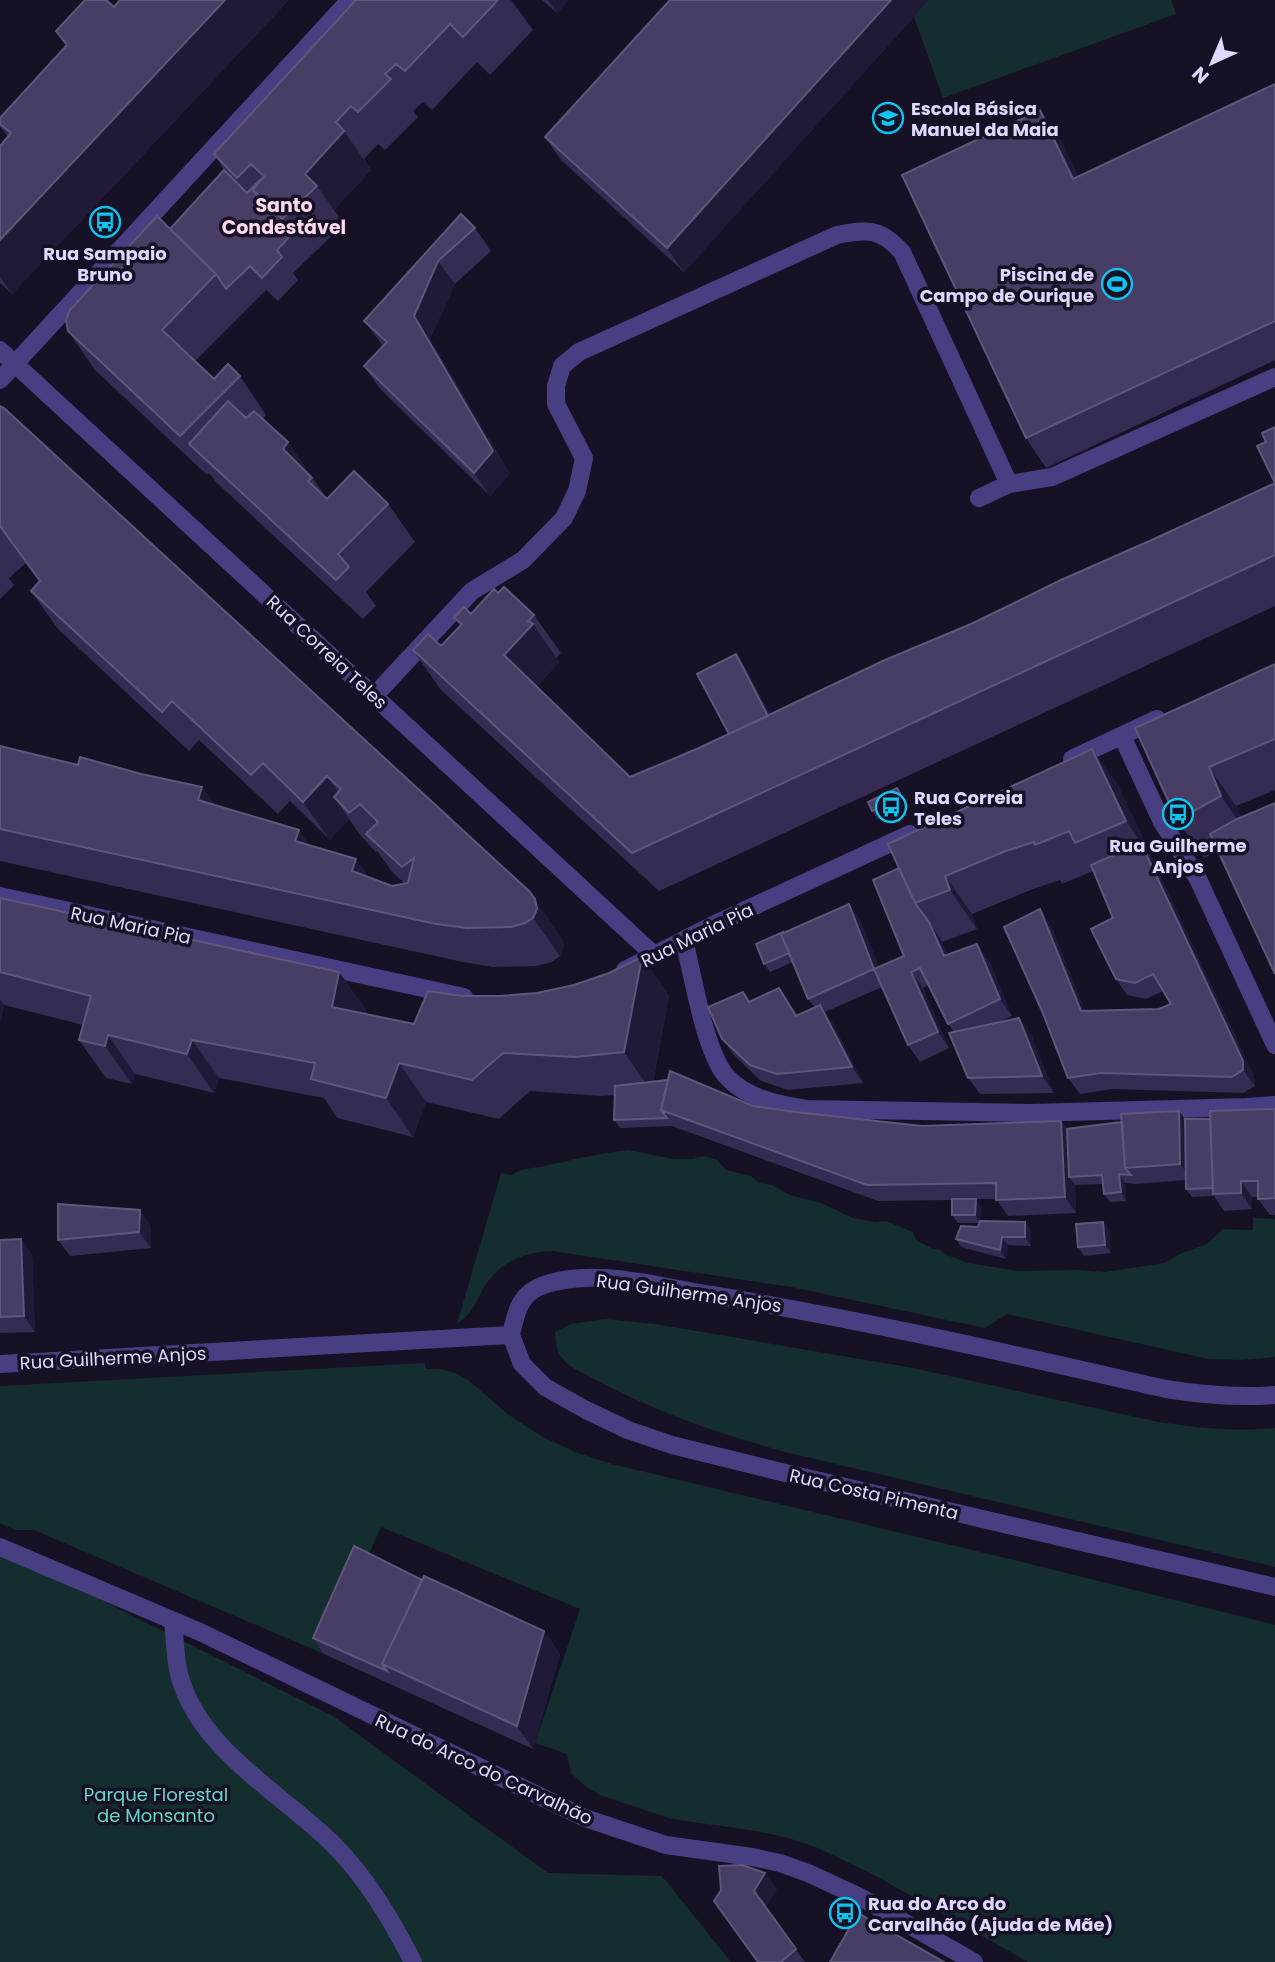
<svg xmlns="http://www.w3.org/2000/svg" width="1275" height="1962" viewBox="0 0 1275 1962" font-family="Poppins,sans-serif">
	<rect width="100%" height="100%" fill="#161125"/>
	<!-- green -->
	<path fill="#142d2e" d="M908,0H1171L1176,14L943,98Z
		M628,1150L674,1159H692L704,1156L717,1160L726,1170L751,1176L759,1183L772,1185L790,1195L821,1203L853,1218L875,1222L886,1221L913,1232L916,1240L931,1248L940,1250L947,1255L968,1263L1018,1271L1076,1270L1105,1272L1164,1263L1182,1253L1207,1244L1223,1229L1253,1230V1218L1275,1219V1357L1242,1360L1208,1359L1007,1314L985,1328L791,1287L552,1251C523,1252 498,1263 483,1289C474,1306 473,1312 457,1324L501,1173L512,1175C522,1167 532,1169 544,1166C572,1160 599,1153 628,1150Z
		M605,1319L655,1324L908,1367L1159,1422C1199,1428 1235,1432 1275,1428V1567L785,1452C720,1434 658,1413 598,1381C587,1375 569,1368 562,1358C556,1350 556,1341 555,1332L571,1324Z
		M425,1363L426,1369H441L455,1373L468,1380L509,1415L541,1436L575,1452L612,1464L1014,1560L1275,1625V1962H1028L874,1875L818,1848L788,1838L756,1831L672,1819L600,1795L585,1786L571,1773L567,1754L535,1743L580,1609L381,1527L324,1654L34,1530H15L0,1523V1386Z
		M0,1552L61,1580L333,1716L548,1873L662,1876L731,1962H0Z"/>
	<g fill="none" stroke-linecap="round" stroke-linejoin="round">
		<!-- lane -->
		<path stroke="#473f81" stroke-width="18" d="M979,498L1009,484L1052,477L1275,377
			M374,696L472,591L523,560L564,518L577,491L584,458L556,404V386L562,366L579,352L837,235C868,229 880,228 902,252L1009,484
			M173,1621C175,1638 175,1658 179,1674C198,1749 280,1792 332,1843C367,1878 391,1919 413,1962"/>
		<!-- street -->
		<path stroke="#473f81" stroke-width="18" d="M0,350L654,955
			M0,380L350,0
			M1122,736L1162,822L1198,879L1275,1045
			M1072,759L1157,719
			M0,896L464,997
			M684,940C693,975 705,1055 728,1078C748,1099 780,1105 807,1109L1031,1113L1247,1107L1275,1105
			M625,970L711,926L910,834
			M511,1335L522,1364L545,1387L586,1410L628,1430L672,1445L781,1472L1275,1587
			M511,1335C516,1313 519,1293 544,1285C597,1267 659,1287 712,1295C865,1320 1015,1355 1166,1389C1203,1395 1238,1398 1275,1395
			M0,1364L511,1335
			M0,1547L200,1632L585,1818L666,1845L752,1857L780,1863L808,1873L862,1898L974,1962"/>
	</g>
	<!-- wall -->
	<path fill="#362b52" d="M120,0H289L12,294L0,283V146L8,137L0,126V118L66,46L56,31L114,7Z
		M356,0H511L533,30L490,75L477,62L432,110L423,102L413,111L418,117L385,150L378,144L364,159L371,170L334,210L344,224L293,273L298,280L278,301L266,290L195,361L214,379L240,376L266,415L263,419L288,442L327,499L388,504L415,542L366,592L376,606L363,619L216,482L209,473L207,475L95,370L68,331L170,229L224,170L214,154Z
		M542,0H569L557,13Z
		M670,0H929L684,272L561,160L545,137Z
		M1275,84V360L1046,468L1026,438L1040,110L1061,140L1078,176Z
		M475,228L491,251L455,284L430,339L510,474L490,496L380,389L364,366L383,346L364,321Z
		M0,406L562,938L564,947L560,956L552,962L537,966L493,967L463,962L0,861V746L78,765L141,774L202,787L215,805L309,845L356,859L368,877L392,886L405,884L393,873L377,851L376,852L361,836L349,819L330,840L290,801L278,814L199,740L189,751L58,629L31,591L40,582L26,563L9,578L14,585L0,599Z
		M1275,427V606L659,891L440,689L413,650L441,646L460,626L454,618L471,614L498,593L534,615L561,653L556,658L559,662L537,686L630,777L699,748L729,734L736,654L747,670L770,715L971,624L1275,483L1266,442Z
		M1275,664V790L1236,806L1241,817L1218,851L1204,858L1177,820L1135,728Z
		M1092,749L1119,787L1254,1077L1255,1086L1243,1093L1112,1089L1080,1094L1068,1078L1040,909L1051,926L1085,1011L1159,1009L1171,1004L1163,991L1146,999L1127,995L1116,979L1113,918L1093,871L1062,884L1060,880L1033,889L972,914L977,929L942,942L940,938L948,955L989,960L1012,1016L996,1023L1031,1034L1054,1093L980,1094L968,1078L954,1032L948,1024L929,985L923,988L949,1048L920,1062L908,1045L882,987L825,1012L832,1022L863,1083L788,1090L761,1081L734,1055L722,1039L750,1002L779,988L797,1015L815,1008L808,999L793,962L770,972L764,964L784,933L849,904L860,920L879,967L904,956L899,868Z
		M897,788L908,806L878,819L872,811Z
		M0,898L339,972L366,1010V1014L414,1024L462,996H500L537,993L574,985L609,973L642,957L669,996L653,1082L753,1106L795,1112L922,1126L1061,1121L1067,1129L1122,1122L1179,1111L1185,1119H1210L1275,1109V1215H1270L1258,1199V1197H1252V1209L1224,1211L1214,1196L1192,1197L1186,1189V1180L1136,1184L1125,1183L1126,1201L1110,1202L1104,1194L1103,1184L1075,1185L1076,1213L1008,1216L996,1199H976L981,1208V1221L1025,1222L1031,1230V1246L1008,1245L1006,1259L961,1247L956,1239L978,1227L979,1223H958L952,1215V1200L878,1201L672,1126L620,1128L614,1120L615,1095L602,1096L530,1091L499,1119L426,1102L413,1137L337,1118L324,1098L219,1078L214,1093L135,1074L132,1084L106,1078L79,1040L83,1025L4,1005L0,1023Z
		M1103,1222L1109,1230L1111,1253L1084,1256L1078,1247Z
		M151,1226V1248L70,1256L58,1240Z
		M21,1239L32,1255L35,1332L0,1333V1240Z
		M422,1580L544,1631L560,1654L533,1749L324,1654L313,1638Z
		M777,1889L765,1907L805,1962H757L714,1901Z"/>
	<!-- shaded-wall -->
	<path fill="#211938" d="M225,0H289L12,294L0,277V240Z
		M548,0H569L557,13Z
		M891,0H929L684,272L667,248Z
		M1040,110L1061,140L1093,208L1073,179Z
		M344,131L371,170L334,210L317,186L305,174Z
		M438,261L455,284L430,339L510,474L490,496L474,473L414,316Z
		M288,442L315,481H314L283,449Z
		M533,624L559,662L530,693L504,655Z
		M736,654L747,670L780,734L769,718Z
		M1092,749L1119,787L1254,1077L1255,1086L1243,1070L1141,843L1126,821Z
		M1209,767L1236,806L1248,835L1221,796Z
		M327,776L351,811L334,797L349,819L330,840L303,802Z
		M202,787L229,825L198,800Z
		M299,830L326,869L295,841Z
		M356,859L383,898L352,871Z
		M945,876L972,914L977,929L950,890Z
		M535,899L562,938L564,947L560,956L533,918Z
		M849,904L860,920L886,985L874,969Z
		M1040,909L1051,926L1092,1027L1081,1011Z
		M929,922L940,938L956,972L944,956Z
		M977,944L989,960L1012,1016L1000,999Z
		M642,957L669,996L651,1091L624,1052Z
		M339,972L366,1010L359,1045L332,1007Z
		M911,972L923,988L949,1048L938,1032Z
		M0,999L4,1005L0,1023Z
		M820,1005L832,1022L863,1083L852,1067Z
		M1019,1018L1031,1034L1054,1093L1042,1076Z
		M108,1035L135,1074L132,1084L105,1046Z
		M192,1040L219,1078L214,1093L187,1054Z
		M399,1063L426,1102L413,1137L386,1098Z
		M1179,1111L1191,1128L1192,1180L1180,1164Z
		M1061,1121L1072,1137L1069,1177L1075,1185L1076,1213L1065,1197Z
		M1119,1174L1125,1183L1126,1201L1121,1192Z
		M1241,1181L1252,1197V1209L1241,1193Z
		M976,1199L981,1208V1224L975,1215Z
		M140,1210L151,1226V1248L139,1232Z
		M1025,1222L1031,1230V1246L1025,1237Z
		M1103,1222L1109,1230L1111,1253L1105,1245Z
		M1002,1237L1008,1245L1006,1259L1000,1250Z
		M21,1239L32,1255L35,1332L24,1316Z
		M544,1631L560,1654L533,1749L517,1726Z
		M765,1873L777,1889L765,1907L754,1891Z"/>
	<!-- building -->
	<path fill="#483d64" stroke="#60567c" stroke-width="2" d="M85,0H106L114,7L120,0H225L0,240V146L11,133L0,124V118L67,45L56,31Z
		M356,0H498L463,37L450,24L405,71L396,64L385,74L391,79L358,112L351,106L336,122L344,131L305,174L317,186L282,219L253,190L264,176L251,164L237,178L214,154Z
		M670,0H891L667,248L545,137Z
		M1275,84V321L1026,438L902,175L1040,110L1073,179Z
		M224,170L247,193L261,179L253,190L263,205L292,234L277,250L282,257L262,278L250,266L226,289L216,274L170,229Z
		M461,214L475,228L438,261L414,316L493,451L474,473L364,366L387,342L364,321Z
		M157,216L216,274L162,330L214,379L228,364L240,376L180,436L68,331L66,320L70,310Z
		M228,401L246,418L254,411L288,442L283,449L312,478L308,481L327,499L354,471L388,504L338,554L349,567L336,580L189,444Z
		M0,406L4,408L529,891L535,899L537,909L533,918L525,923L511,927L467,928L436,924L0,829V746L78,765L80,757L141,774L202,787L198,800L299,830L295,841L356,859L352,871L392,886L408,883L414,858L402,867L366,834L378,822L360,804L349,813L334,797L341,789L327,776L303,802L263,763L251,775L172,701L162,712L31,591L40,581L0,526Z
		M1275,427V555L632,853L413,650L428,634L441,646L462,624L454,618L464,607L471,614L494,589L498,593L504,587L534,615L528,621L533,624L504,655L630,777L699,748L885,660L971,624L1061,580L1154,539L1275,483L1257,446L1266,442L1262,433Z
		M736,654L768,716L729,734L697,674Z
		M1275,664V739L1209,767L1221,796L1177,820L1135,728Z
		M1092,749L1126,821L1075,843L1069,831L1035,845L1034,842L1006,851L945,876L950,890L915,903L888,844Z
		M897,788L902,797L872,811L868,802Z
		M1275,803V974L1210,834L1237,819Z
		M1141,843L1243,1061V1070L1232,1077L1101,1073L1068,1078L1042,1011L1004,927L1040,909L1081,1011L1159,1009L1171,1004L1153,974L1135,983L1116,979L1091,929L1113,918L1091,865Z
		M899,868L915,903L929,922L944,956L977,944L1000,999L948,1024L920,968L911,972L938,1032L908,1045L874,969L904,956L873,880Z
		M0,898L339,972L332,1007L414,1024L428,991L462,996H500L537,993L574,985L609,973L642,957L624,1052L575,1057L503,1053L472,1080L399,1063L386,1098L311,1079L315,1063L192,1040L187,1054L108,1035L105,1046L79,1040L91,996L0,972Z
		M849,904L874,969L808,999L781,934Z
		M783,932V933L781,934L789,953L764,964L756,944Z
		M779,988L796,1016L820,1005L852,1067L777,1074L750,1065L722,1039L708,1007L743,992L749,1002Z
		M1019,1018L1042,1076L968,1078L949,1033Z
		M670,1071L753,1106L795,1112L922,1126L1061,1121L1065,1197L996,1200V1183L867,1185L661,1110Z
		M668,1080L661,1110L667,1118L614,1120L615,1086Z
		M1275,1109V1198L1258,1199V1181H1241V1193L1213,1194L1210,1111Z
		M1179,1111L1180,1164L1125,1168L1121,1114Z
		M1185,1119H1210L1213,1188L1186,1189Z
		M1122,1122L1125,1168L1131,1175L1119,1174L1121,1192L1104,1194L1102,1175L1069,1177L1067,1129Z
		M952,1199H976L975,1215H952Z
		M58,1204L140,1210L139,1232L58,1240Z
		M980,1221L1025,1222V1237H1002L1000,1250L956,1239L961,1226L978,1227Z
		M1103,1222L1105,1245L1078,1247L1076,1224Z
		M21,1239L24,1316L0,1317V1240Z
		M354,1546L422,1580L382,1664L387,1671L313,1638Z
		M424,1576L544,1631L517,1726L382,1664Z
		M742,1865L765,1873L754,1891L796,1949L781,1962H758L714,1901L721,1890L719,1866Z
		M858,1913L944,1962H830Z"/>
	<!-- icons -->
	<defs>
		<g id="school-ring" transform="scale(1.575)"><circle r="9.5" fill="#161125" stroke="#10c4f0" stroke-width="1.5"/><path d="M0-5L7-2L0 1L-7-2ZM-4 1L0 2.5L4 1V4Q0 6-4 4Z" fill="#10c4f0"/></g>
		<g id="bus-ring" transform="scale(1.575)"><circle r="9.5" fill="#161125" stroke="#10c4f0" stroke-width="1.5"/><path d="M-5-6H5V4H4V6H2V4H-2V6H-4V4H-5ZM-3.5-4V0h7V-4ZM-3.5 1.2v1.5H-2V1.2ZM2 1.2v1.5H3.5V1.2Z" fill="#10c4f0"/></g>
		<g id="stadium-ring" transform="scale(1.575)"><circle r="9.5" fill="#161125" stroke="#10c4f0" stroke-width="1.5"/><path d="M0-5a6.5 5 0 1 0 0 10a6.5 5 0 1 0 0-10ZM-3.5-1.8h7v3.6h-7Z" fill="#10c4f0"/></g>
	</defs>
	<g fill-rule="evenodd">
		<use href="#school-ring" x="888" y="118"/>
		<use href="#bus-ring" x="105" y="222"/>
		<use href="#stadium-ring" x="1117" y="284"/>
		<use href="#bus-ring" x="891" y="807"/>
		<use href="#bus-ring" x="1178" y="814"/>
		<use href="#bus-ring" x="845" y="1913"/>
	</g>
	<g text-anchor="middle" dominant-baseline="central" stroke-width="7" stroke-linejoin="round" paint-order="stroke">
		<!-- poi labels -->
		<g font-size="18" font-weight="bold" fill="#dfd7fc" stroke="#161125" text-anchor="start">
			<text x="911" y="108">Escola Básica<tspan x="911" dy="21">Manuel da Maia</tspan></text>
			<text x="105" y="253" text-anchor="middle">Rua Sampaio<tspan x="105" dy="21">Bruno</tspan></text>
			<text x="1094" y="274" text-anchor="end">Piscina de<tspan x="1094" dy="21">Campo de Ourique</tspan></text>
			<text x="914" y="797">Rua Correia<tspan x="914" dy="21">Teles</tspan></text>
			<text x="1178" y="845" text-anchor="middle">Rua Guilherme<tspan x="1178" dy="21">Anjos</tspan></text>
			<text x="868" y="1903">Rua do Arco do<tspan x="868" dy="21">Carvalhão (Ajuda de Mãe)</tspan></text>
		</g>
		<!-- street labels -->
		<g font-size="18" fill="#dfd7fc" stroke="#161125">
			<text transform="translate(327 652) rotate(43)">Rua Correia Teles</text>
			<text transform="translate(131 925) rotate(12)">Rua Maria Pia</text>
			<text transform="translate(697 935) rotate(-26)">Rua Maria Pia</text>
			<text transform="translate(689 1293) rotate(8)">Rua Guilherme Anjos</text>
			<text transform="translate(113 1358) rotate(-3)">Rua Guilherme Anjos</text>
			<text transform="translate(874 1494) rotate(13)">Rua Costa Pimenta</text>
			<text transform="translate(484 1769) rotate(25)">Rua do Arco do Carvalhão</text>
		</g>
		<!-- park labels -->
		<g font-size="18" fill="#67d8c7" stroke="#161125">
			<text x="156" y="1794">Parque Florestal<tspan x="156" dy="21">de Monsanto</tspan></text>
		</g>
		<!-- neighbourhood labels -->
		<g font-size="19" font-weight="bold" fill="#fdd9ec" stroke="#161125">
			<text x="284" y="205">Santo<tspan x="284" dy="22">Condestável</tspan></text>
		</g>
	</g>
	<!-- north arrow -->
	<g transform="translate(1212 63) rotate(224)" stroke="#161125" stroke-width="5" paint-order="stroke">
	<path d="M0-5L12 26L0 18L-12 26Z" fill="#dfd7fc"/>
	<text y="-10" font-size="19" font-weight="bold" text-anchor="middle" fill="#dfd7fc">N</text>
	</g>
</svg>
